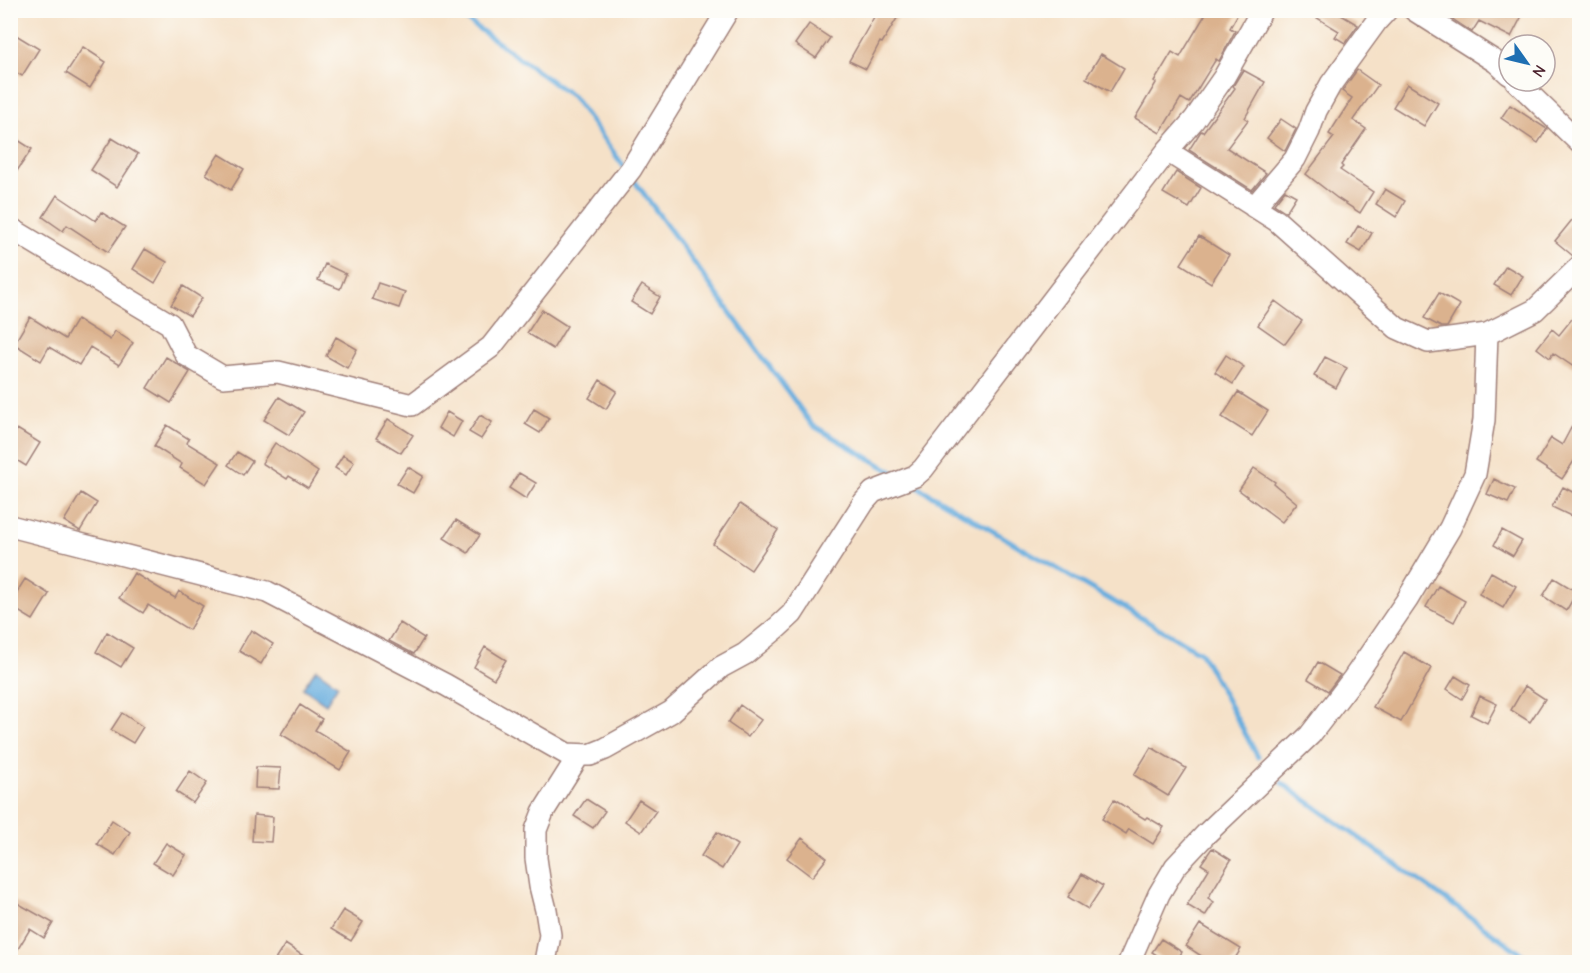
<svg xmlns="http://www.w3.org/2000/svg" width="1590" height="973" viewBox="0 0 1590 973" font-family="'Comic Neue',sans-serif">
	<rect width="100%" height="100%" fill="#fdfcf7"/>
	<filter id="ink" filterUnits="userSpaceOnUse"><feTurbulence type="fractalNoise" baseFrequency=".0167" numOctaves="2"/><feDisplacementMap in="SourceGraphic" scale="12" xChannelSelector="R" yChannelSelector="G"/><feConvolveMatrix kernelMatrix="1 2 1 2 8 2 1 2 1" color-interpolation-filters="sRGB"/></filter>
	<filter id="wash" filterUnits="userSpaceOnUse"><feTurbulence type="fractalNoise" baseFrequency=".008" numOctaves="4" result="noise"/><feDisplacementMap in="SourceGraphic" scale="24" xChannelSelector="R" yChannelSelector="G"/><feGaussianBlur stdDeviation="1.35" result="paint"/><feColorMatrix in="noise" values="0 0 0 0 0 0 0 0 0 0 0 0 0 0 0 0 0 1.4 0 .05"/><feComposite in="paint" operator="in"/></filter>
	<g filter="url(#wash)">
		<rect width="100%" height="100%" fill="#f5e1c8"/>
		<!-- water -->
		<path fill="#68adde" stroke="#596684" stroke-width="1.5" d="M316,669L338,685L326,704L303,688Z"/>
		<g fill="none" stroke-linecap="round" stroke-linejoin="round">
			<!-- stream -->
			<path stroke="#68adde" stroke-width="5" d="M453,10L573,97L625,168
				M631,176L812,425L898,475
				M911,483L1201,653L1258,757
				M1282,783L1533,962"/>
		</g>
		<g id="blocks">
			<!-- building -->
			<path fill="#dbb28e" d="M878,10H902L882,43L880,42L866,69L849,61Z
				M1208,10H1240L1230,28L1235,31L1219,61L1216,59L1189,103L1181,98L1160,133L1135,118L1156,83L1154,82L1172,52L1180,57Z
				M1304,10H1333L1358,25L1345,43L1335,37L1339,31Z
				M1439,10H1525L1511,37L1479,21L1472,32Z
				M809,24L830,38L816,58L795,44Z
				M16,35L39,49L22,76L10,69V45Z
				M83,47L106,62L90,88L66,73Z
				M1101,54L1124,68L1110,92L1086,78Z
				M1243,70L1265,82L1245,118L1248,120L1227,148L1266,173L1252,190L1189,150L1201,131L1203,132L1235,88L1233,86Z
				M1357,70L1378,85L1353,120L1366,129L1341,165L1343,167L1340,170L1373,192L1360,213L1337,198L1306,174L1334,137L1329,134L1352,98L1342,91Z
				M1407,84L1438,103L1424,126L1393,107Z
				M1510,105L1547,129L1538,143L1501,118Z
				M1281,119L1296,129L1285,151L1267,138Z
				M10,135L32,149L10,181Z
				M112,138L138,154L117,187L91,170Z
				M219,154L244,169L231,190L206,174Z
				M1176,172L1201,188L1189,208L1163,193Z
				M1385,189L1405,201L1396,217L1376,204Z
				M1285,190L1296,196L1286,212L1274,204Z
				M57,195L96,221L101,212L125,227L108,252L67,225L63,231L43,217Z
				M1580,210V254L1573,256L1555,241Z
				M1358,226L1372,233L1361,252L1347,244Z
				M1199,236L1229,255L1211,283L1181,264Z
				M145,249L167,262L155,283L133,269Z
				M325,264L346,274L340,289L318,280Z
				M1506,266L1523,276L1511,295L1494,285Z
				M378,283L405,292L399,308L372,299Z
				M642,285L660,297L650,314L631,302Z
				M183,286L202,298L190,316L171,305Z
				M1439,293L1460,305L1447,327H1441L1424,318Z
				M1275,301L1302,321L1285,344L1258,325Z
				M1580,309V371L1553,353L1550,358L1537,348L1552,329L1559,335Z
				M542,310L567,326L553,349L527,333Z
				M30,317L65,339L77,319L110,340L115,331L133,343L119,365L90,347L79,365L49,347L41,361L14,344Z
				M336,337L357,349L347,368L326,356Z
				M1226,355L1244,367L1233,384L1215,372Z
				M166,357L190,372L171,403L147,388Z
				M1325,357L1347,368L1336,388L1314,376Z
				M600,380L617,391L606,409L589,398Z
				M1238,392L1268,411L1252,436L1222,417Z
				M279,397L304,412L289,435L264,420Z
				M534,409L549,418L540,433L525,424Z
				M1580,411V452L1562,479L1536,462L1551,438L1562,445Z
				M447,412L462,421L453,437L438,428Z
				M480,415L492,422L481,439L469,432Z
				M388,419L413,435L401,453L376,438Z
				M167,425L189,439L187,443L220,463L206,484L180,468L182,464L154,446Z
				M17,429L40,443L26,466L10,456V440Z
				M275,443L318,472L308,488L289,476L287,479L262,463Z
				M237,452L252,461L243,475L228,465Z
				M343,455L354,462L346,475L335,468Z
				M408,467L423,476L413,493L397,484Z
				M1254,468L1275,482L1274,484L1297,503L1282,522L1239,490Z
				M519,473L536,483L526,499L509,488Z
				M1494,479L1515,489L1508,503L1487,494Z
				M1563,487L1580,496V504L1573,517L1552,507Z
				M81,493L97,503L80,531L64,521Z
				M740,504L778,530L751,570L713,544Z
				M456,520L480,535L468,553L444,538Z
				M1502,530L1522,541L1513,556L1494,545Z
				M1491,572L1516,586L1503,608L1479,594Z
				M134,573L175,598L179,591L203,606L189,630L148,605L143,613L119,598Z
				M1554,578L1577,592L1566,611L1543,596Z
				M25,579L49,594L33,620L10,606V603Z
				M1438,586L1465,601L1454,622L1426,607Z
				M400,623L424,638L414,654L389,641Z
				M251,630L273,644L261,664L239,651Z
				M107,632L133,648L121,667L96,652Z
				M485,647L506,660L494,679L474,667Z
				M1404,652L1431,668L1401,722L1373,707Z
				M1318,662L1340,675L1328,691L1308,679Z
				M1455,676L1470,685L1462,699L1447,689Z
				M1525,686L1545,699L1530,722L1511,710Z
				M1480,696L1497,704L1487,723L1471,715Z
				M300,705L322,719L315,730L351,752L340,770L281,734Z
				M740,705L761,720L748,737L728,723Z
				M122,713L143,727L133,743L111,730Z
				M1151,747L1186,768L1168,796L1134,775Z
				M256,767L281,768L279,789L255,788Z
				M190,771L207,783L193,803L176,792Z
				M586,799L605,811L593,828L574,816Z
				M639,800L656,811L641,832L625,821Z
				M1114,800L1145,819L1147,817L1164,827L1153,844L1129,829L1126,834L1102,819Z
				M254,815L273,817L271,842L252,841Z
				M112,820L130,832L115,855L97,844Z
				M717,832L737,845L722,869L701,856Z
				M802,838L827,858L812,877L787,858Z
				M166,843L186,855L173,875L153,863Z
				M1212,848L1231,860L1208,898L1214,902L1205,916L1187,905L1209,869L1201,864Z
				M1082,874L1103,886L1088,909L1068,897Z
				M10,899L53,923L44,938L30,929L10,962Z
				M343,910L363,922L351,941L331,929Z
				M1200,924L1241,949L1232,963H1212L1186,946Z
				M1161,939L1182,952L1175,963H1169L1152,952Z
				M285,944L314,963H273Z"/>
		</g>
	</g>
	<g filter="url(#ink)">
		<use href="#blocks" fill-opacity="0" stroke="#a0807a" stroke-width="1.5"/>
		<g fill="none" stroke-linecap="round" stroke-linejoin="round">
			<!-- minor casing -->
			<g stroke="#a0807a" stroke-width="24">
				<path id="minor" d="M1414,10L1496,62L1509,74
					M1516,81L1580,143
					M1167,151L1194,120L1224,77L1262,10
					M1254,207L1295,159L1309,131L1316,111L1331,84L1376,22L1387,10
					M10,228L170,324L186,355L223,377L278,372L412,405L491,347L631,169L728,10
					M10,526L267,592L446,685L567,754L590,755L605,749L671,712L721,667L745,654L778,627L792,614L864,502L873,492L915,476L923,469L1167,151L1277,221L1397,328L1428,342L1487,334L1535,310L1580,266
					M545,962L550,935L546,910L540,886L536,858V830L543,812L579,755
					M1129,962L1159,894L1175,867L1206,834L1310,735L1353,679L1407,600L1450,528L1475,474L1484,420L1487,334"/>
			</g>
			<!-- minor -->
			<use href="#minor" stroke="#fff" stroke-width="21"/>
		</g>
	</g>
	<!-- margin -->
	<rect width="1590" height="973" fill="none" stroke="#fdfcf7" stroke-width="36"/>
	<!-- north arrow -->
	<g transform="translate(1527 63) rotate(124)"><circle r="28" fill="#fdfcf7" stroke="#b5a4a5" stroke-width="1.5"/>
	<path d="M0-4.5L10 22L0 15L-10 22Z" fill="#1f6fb2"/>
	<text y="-9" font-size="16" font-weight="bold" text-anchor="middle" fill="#4a1f2b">N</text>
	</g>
</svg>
